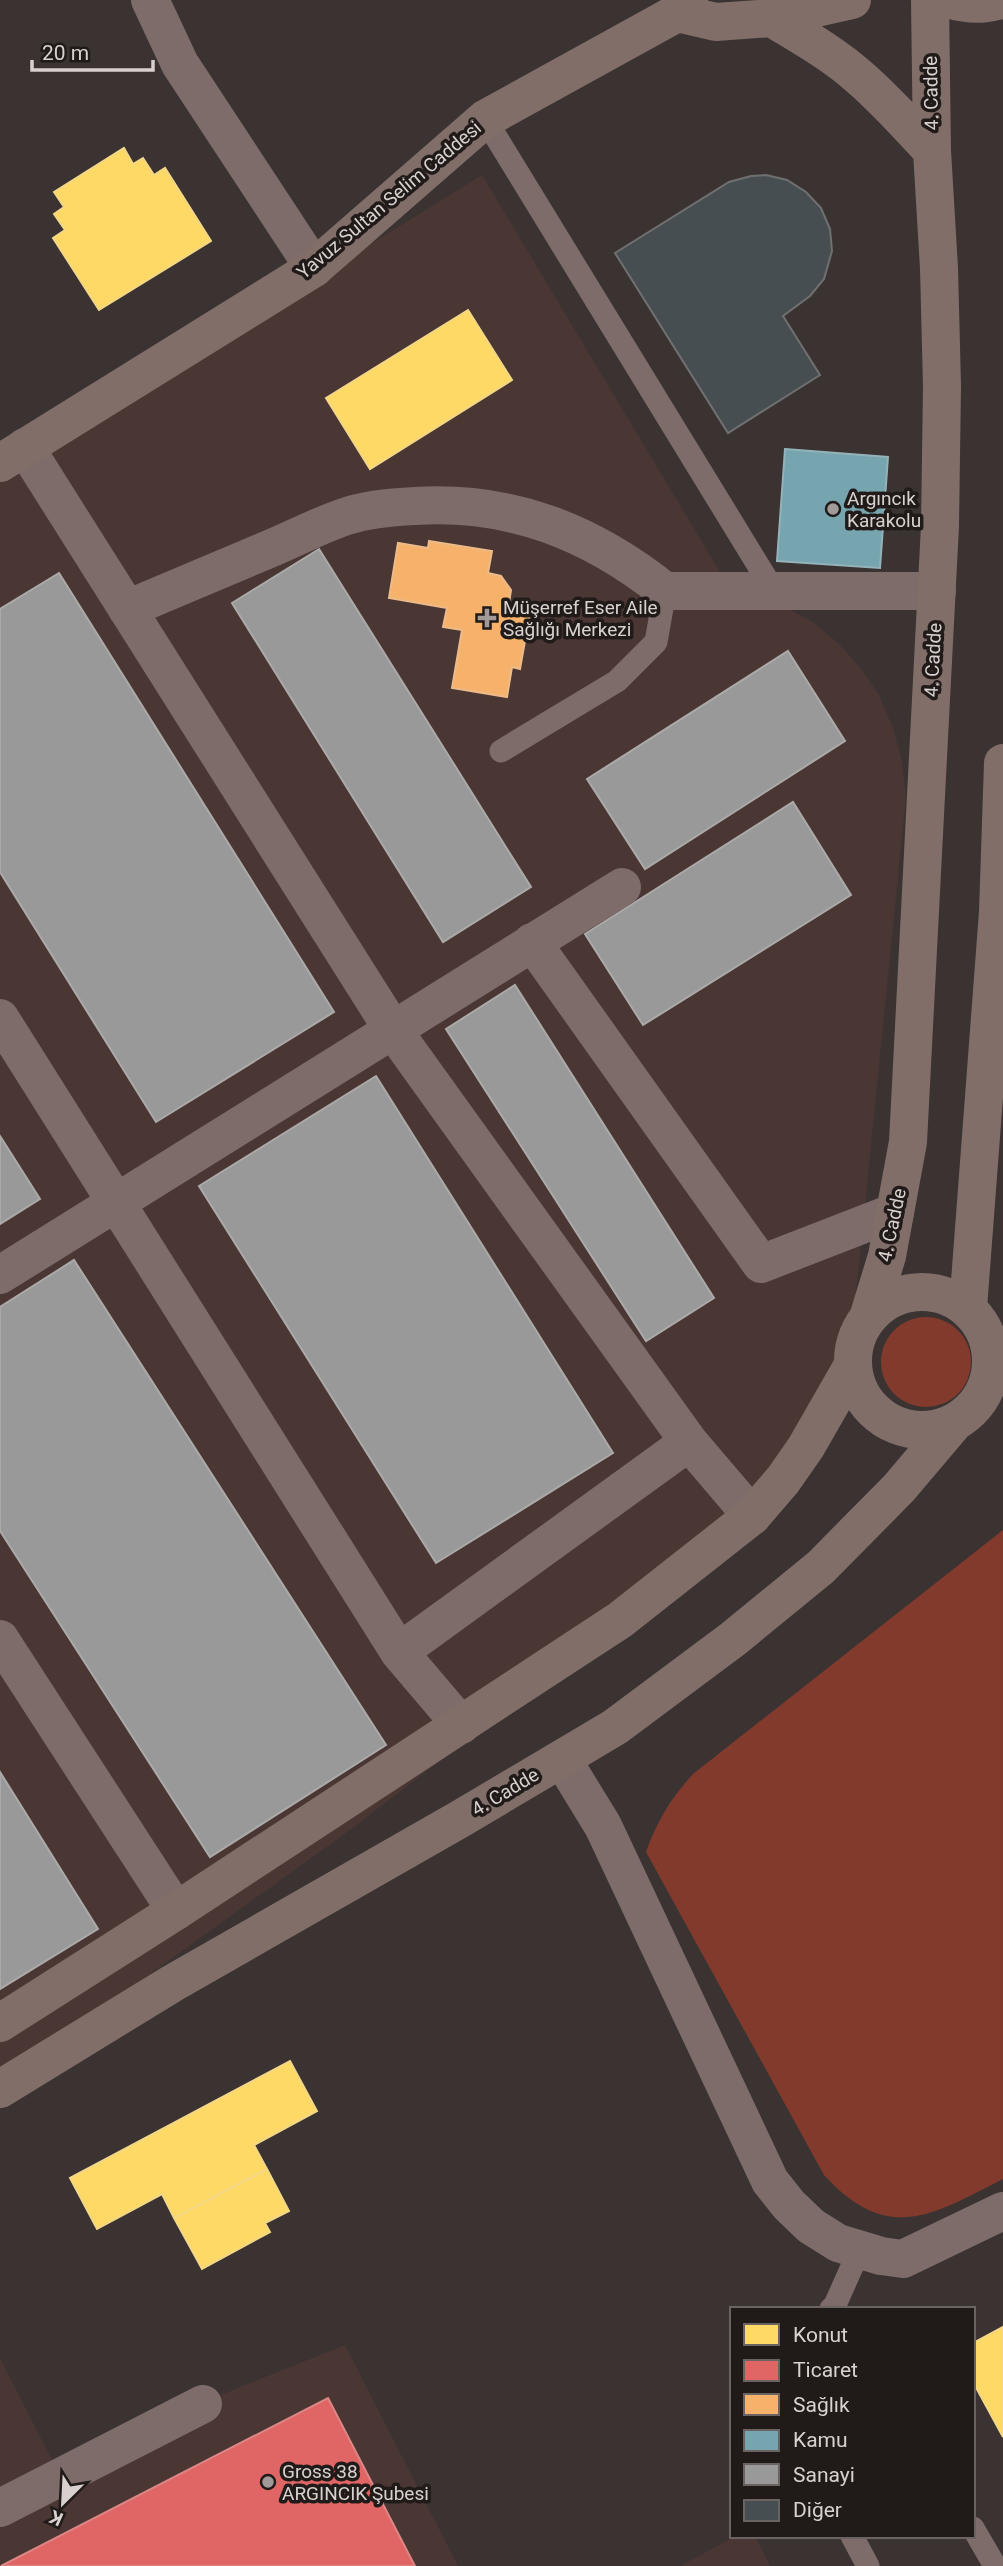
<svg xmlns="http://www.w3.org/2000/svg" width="1003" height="2566" viewBox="0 0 1003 2566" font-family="Roboto,sans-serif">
	<rect width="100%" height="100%" fill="#3a3332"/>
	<!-- built -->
	<path fill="#4a3734" d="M482,175L729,587L787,608L814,623L838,643L859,666L879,695L893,728L902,762L906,797L854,1314L848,1346L838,1377L692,1568L346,1833L0,2082V474Z
		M345,2345L458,2566H0V2358L53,2462Z
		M736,2536H755L770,2566H680Z"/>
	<!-- green -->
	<path fill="#823a2d" d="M881 1362a45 45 0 1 1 90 0a45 45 0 1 1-90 0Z
		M1003,1530V2179C932,2215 888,2245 824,2175L646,1852C657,1821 671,1798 693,1774Z"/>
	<!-- homes -->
	<path fill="#ffd966" stroke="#f4d786" stroke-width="2" d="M124,148L133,164L143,158L154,175L165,168L211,241L99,310L53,238L65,230L54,214L64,207L54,192Z
		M468,310L512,380L370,469L326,398Z
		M290,2061L317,2111L254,2145L267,2169L174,2218L162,2194L97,2229L70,2178Z
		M267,2169L289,2211L265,2223L270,2232L202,2269L174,2218Z
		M1003,2327V2437L973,2382V2343Z"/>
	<!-- shops -->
	<path fill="#e06666" stroke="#de8686" stroke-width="2" d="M328,2398L415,2566H1Z"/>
	<!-- health -->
	<path fill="#f6b26b" stroke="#edbb89" stroke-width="2" d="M429,541L492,551L488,573L501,576L511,590L509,603L531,607L520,669L512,667L507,697L452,688L462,630L443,627L447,608L389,598L398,543L428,548Z"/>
	<!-- public -->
	<path fill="#76a5af" stroke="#94b2b9" stroke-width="2" d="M785,449L888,457L880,568L777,561Z"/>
	<!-- industry -->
	<path fill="#999" stroke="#acaaa9" stroke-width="2" d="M319,549L531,887L443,942L232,603Z
		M59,573L334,1012L156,1122L0,872V609Z
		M788,651L845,741L645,869L587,779Z
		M793,802L851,895L643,1025L585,934Z
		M515,985L714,1298L646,1341L446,1029Z
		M376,1076L613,1453L436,1563L199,1186Z
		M0,1136L40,1199L0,1224Z
		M74,1260L386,1745L210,1857L0,1531V1307Z
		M0,1772L98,1929L0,1989Z"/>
	<!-- building -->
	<path fill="#464e51" stroke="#707070" stroke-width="2" d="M766,175L787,180L806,192L821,208L830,229L832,251L824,279L810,296L783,316L820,375L728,433L615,253L729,182L751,176Z"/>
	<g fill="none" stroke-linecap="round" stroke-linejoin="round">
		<!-- lane -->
		<path stroke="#7d6c69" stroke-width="23" d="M485,119L774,591
			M501,751L617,681L656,642L665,591
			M831,2309L835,2305L859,2251
			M973,2528L995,2566
			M852,2536L868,2566"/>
		<!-- street -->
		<path stroke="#7d6c69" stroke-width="38" d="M150,0L180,64L314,268
			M25,447L393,1030L689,1442L752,1516
			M127,609C176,588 225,568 274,547C298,537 322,524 347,516C368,509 393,507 415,506C511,500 591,532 665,591H937
			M532,942L761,1264L895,1212
			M0,1018L399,1652L461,1725
			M0,1275L622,887
			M0,1639L176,1911
			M399,1652L689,1442
			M562,1759L603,1826L770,2181L789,2205L811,2226L838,2243L881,2256L903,2259L1003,2211
			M0,2508L203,2404"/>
		<!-- secondary -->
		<path stroke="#816e69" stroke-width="38" d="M951,0C969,5 983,5 1001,0
			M677,13L716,22L772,18L852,0
			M772,18C801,36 832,53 858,76C885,99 908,125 932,151
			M0,463L314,268L485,119L677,13L689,0
			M853 1361a69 69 0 1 1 138 0a69 69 0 1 1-138 0Z
			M968,1308L998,912L1003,763
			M869,1315L887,1256L908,1142L940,526L942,386L939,268L932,151L930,0
			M0,2023L176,1911L620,1620L752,1516L783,1480L806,1447L853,1365
			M0,2089L173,1983L460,1819L615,1727L733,1639L821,1567L899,1488L954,1423"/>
	</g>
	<!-- markers -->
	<g fill="#a19a98" stroke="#201a19" stroke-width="2.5">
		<circle cx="833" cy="509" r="7"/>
		<path d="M483.5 607.5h7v7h7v7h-7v7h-7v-7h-7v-7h7z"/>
		<circle cx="268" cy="2482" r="7"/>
	</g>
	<g text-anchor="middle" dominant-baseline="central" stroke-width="7" stroke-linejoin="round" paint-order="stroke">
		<!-- street labels -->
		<g font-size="19" fill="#d9d1cf" stroke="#201a19">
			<text transform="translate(931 93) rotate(-91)">4. Cadde</text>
			<text transform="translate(389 200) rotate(-40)">Yavuz Sultan Selim Caddesi</text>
			<text transform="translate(933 660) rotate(-87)">4. Cadde</text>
			<text transform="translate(892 1225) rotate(-78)">4. Cadde</text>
			<text transform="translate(505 1792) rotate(-31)">4. Cadde</text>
		</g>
		<!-- poi labels -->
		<g font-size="19" fill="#d9d1cf" stroke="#201a19" text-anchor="start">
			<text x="847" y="498">Argıncık<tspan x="847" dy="22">Karakolu</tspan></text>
			<text x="503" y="607">Müşerref Eser Aile<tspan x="503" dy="22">Sağlığı Merkezi</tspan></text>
			<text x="282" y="2471">Gross 38<tspan x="282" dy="22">ARGINCIK Şubesi</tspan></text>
		</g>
	</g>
	<!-- legend -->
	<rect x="730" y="2307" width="245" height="231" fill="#201a19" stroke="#6a6362" stroke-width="2"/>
	<rect x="744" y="2324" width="35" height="21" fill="#ffd966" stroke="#6a6362" stroke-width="2"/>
	<text x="793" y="2342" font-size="21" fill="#d9d1cf">Konut</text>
	<rect x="744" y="2360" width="35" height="21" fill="#e06666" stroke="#6a6362" stroke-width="2"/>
	<text x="793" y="2377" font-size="21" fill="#d9d1cf">Ticaret</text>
	<rect x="744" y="2394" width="35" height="21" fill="#f6b26b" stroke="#6a6362" stroke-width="2"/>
	<text x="793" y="2412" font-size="21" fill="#d9d1cf">Sağlık</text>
	<rect x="744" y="2430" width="35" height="21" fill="#76a5af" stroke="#6a6362" stroke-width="2"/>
	<text x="793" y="2447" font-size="21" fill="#d9d1cf">Kamu</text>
	<rect x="744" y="2464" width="35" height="21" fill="#999999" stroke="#6a6362" stroke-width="2"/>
	<text x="793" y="2482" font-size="21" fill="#d9d1cf">Sanayi</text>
	<rect x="744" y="2500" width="35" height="21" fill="#464e51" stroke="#6a6362" stroke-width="2"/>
	<text x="793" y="2517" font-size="21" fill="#d9d1cf">Diğer</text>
	<!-- north arrow -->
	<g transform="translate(63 2503) rotate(204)" stroke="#201a19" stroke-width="5" paint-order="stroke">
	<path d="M0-5L12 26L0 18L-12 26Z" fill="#d9d1cf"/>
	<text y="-10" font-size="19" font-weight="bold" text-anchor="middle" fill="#d9d1cf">K</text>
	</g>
	<!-- scale -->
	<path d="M32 60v10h121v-10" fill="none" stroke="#d9d1cf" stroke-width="3.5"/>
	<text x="42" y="60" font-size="21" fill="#d9d1cf" stroke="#201a19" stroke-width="5" paint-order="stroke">20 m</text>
</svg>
